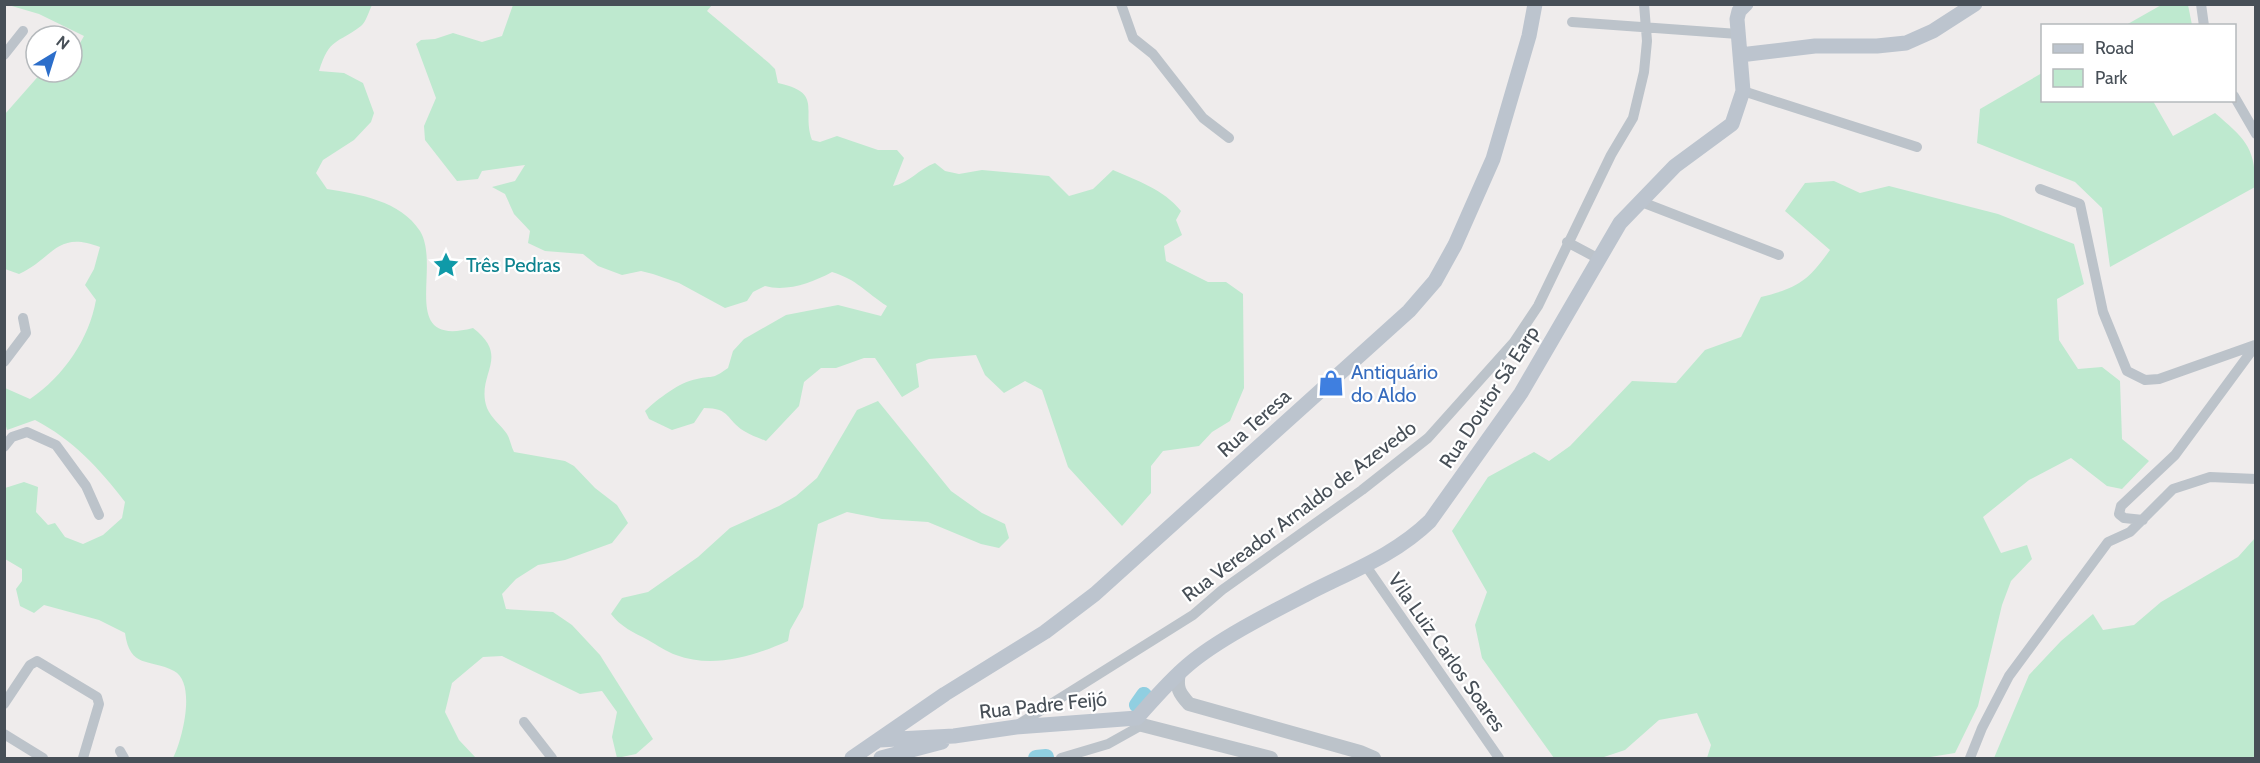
<svg xmlns="http://www.w3.org/2000/svg" width="2260" height="763" viewBox="0 0 2260 763" font-family="Cabin,sans-serif">
	<rect width="100%" height="100%" fill="#efecec"/>
	<!-- green -->
	<path fill="#bee9cf" d="M5,4L372,5C369,11 366,22 361,26C336,45 330,37 319,71L344,73L363,83L374,113L371,122L354,140L323,160L316,173L327,189C359,194 401,201 420,231C442,267 397,348 473,328C512,358 475,374 487,408C491,418 501,425 507,434C510,439 511,446 514,452L565,461L574,466L595,488L617,505L628,523L612,543L565,560L538,565L516,579L502,594L506,609L553,612L572,625L600,655L653,739L636,754L617,758L612,737L617,712L602,691L580,694L502,656L483,657L452,683L445,712L459,740L476,758H173C182,741 197,683 174,671C149,658 130,669 125,633L99,620L44,605L34,613L20,606L16,589L22,581V569L5,559V488L24,482L38,487L36,512L48,525L55,523L65,537L83,544L103,535L122,518L125,502C100,469 72,439 35,420L7,430L5,423V388L30,399C64,376 89,339 96,300L85,285L94,269L100,247C56,230 54,258 19,274L5,269V114L42,72H72V57L84,36L39,14Z
		M2163,4L2188,5L2192,25H2126Z
		M513,5H712L707,11L769,63L775,69L778,83C824,93 801,110 812,140L820,142L837,136L878,150H897L904,158L893,186C909,183 919,169 935,163L945,171L959,174L982,170L1049,176L1069,196L1093,189L1113,170C1138,181 1163,189 1181,211L1176,220L1182,235L1164,246L1166,261L1208,282H1226L1243,294L1244,388L1230,421L1212,432L1199,446L1163,451L1151,466V493L1122,526L1068,467L1042,390L1025,381L1004,393L985,375L976,355L929,359L916,364L919,387L902,397L875,358H864L836,368H821L804,382L799,406L766,441C759,438 750,435 744,431C726,420 731,408 704,408L694,423L672,430L649,419L645,411C658,399 679,382 697,379C715,375 711,380 728,368L733,351L744,339L786,315L838,305L881,316L887,306C865,292 858,280 832,272C812,283 786,292 765,286L753,292L747,301L725,308L679,283L653,274L641,271L622,275L598,266L583,254L545,251L528,243L530,231L514,214L505,194L492,187L515,181L525,165L482,171L478,179L457,181L425,140L424,126L436,98L416,44L421,40L435,39L453,33L482,42L502,36Z
		M2042,73V100L2153,101L2173,136L2215,113C2244,138 2256,147 2255,187L2110,267L2102,208L2075,182L1977,143L1980,109Z
		M1834,181L1860,193L1889,186L1998,214L2074,244L2084,284L2057,299L2059,340L2078,369L2102,367L2120,381L2122,439L2149,461L2122,489L2107,486L2071,458L2029,480L1983,517L2001,553L2027,545L2032,559L2011,581L2002,605L1978,706L1955,753L1924,758H1707L1711,745L1697,713L1659,720L1625,750L1601,758H1554L1482,658L1475,625L1487,592L1452,531L1488,477L1534,452L1549,461L1570,446L1632,381L1676,383L1705,350L1741,337L1761,297C1798,288 1808,281 1830,250L1785,211L1805,183Z
		M878,401L951,491L982,513L1005,524L1009,538L999,548L981,544L928,522L882,519L847,512L818,524L803,607L790,630L788,641C754,656 713,669 676,655C667,652 657,645 648,640C633,632 621,627 611,614L622,598L648,592L698,557L730,528L779,506L796,496L817,478L857,410Z
		M2255,538V758H1994L2029,675L2061,641L2093,614L2103,630L2134,625L2161,602L2238,557Z"/>
	<g fill="none" stroke-linecap="round" stroke-linejoin="round">
		<!-- river -->
		<path stroke="#90cfe1" stroke-width="16" d="M1137,705L1144,695
			M1036,758L1046,757"/>
		<!-- minor -->
		<path stroke="#bcc3ca" stroke-width="10" d="M1121,4L1133,38L1153,54L1203,118L1229,138
			M2201,4L2204,26
			M1572,22L1738,34
			M4,55L23,31
			M1743,91L1917,147
			M2234,96L2256,134
			M2040,189L2080,204L2103,312L2127,371L2145,380L2159,379L2255,345
			M1639,201L1779,255
			M1567,242L1599,259
			M4,362L26,333L23,318
			M4,447L12,437L27,432L56,445L86,486L99,515
			M2143,520L2124,518L2119,514L2121,506L2175,455L2256,345
			M1366,566L1499,758
			M4,704L30,665L37,661L97,697L99,704L83,758
			M524,722L552,758
			M1016,726L1193,615L1222,590L1362,490L1428,438L1514,342L1538,306L1611,155L1633,118L1644,72L1647,41L1644,4
			M4,734L43,758
			M120,751L124,758
			M1061,758L1108,744L1142,725L1137,718
			M1970,758L1982,728L2009,676L2108,542L2130,532L2173,489L2210,477L2256,479"/>
		<!-- tertiary -->
		<path stroke="#bcc3ca" stroke-width="14" d="M1179,673C1176,688 1179,693 1189,704L1360,752L1374,758
			M1142,725L1271,758"/>
		<!-- secondary -->
		<path stroke="#bcc4ce" stroke-width="15" d="M1740,55L1815,46H1877L1906,43L1933,31L1975,4
			M879,740L954,736L1016,727L1137,718C1153,700 1169,681 1188,665C1217,640 1270,613 1305,595C1349,572 1394,556 1430,521L1521,393L1620,223L1675,166L1732,124L1743,91L1737,19L1739,11L1746,4
			M852,758L945,694L1045,632L1095,594L1409,311L1435,281L1455,245L1493,159L1529,36L1535,4
			M881,758L942,742"/>
	</g>
	<!-- icons -->
	<defs>
		<g id="sight-bare" transform="scale(2.07)"><path d="M0-6L1.8-2.2L6-1.7L2.9 1.2L3.7 5.4L0 3.3L-3.7 5.4L-2.9 1.2L-6-1.7L-1.8-2.2Z" fill="#0f9aa8" stroke="#fff" stroke-width="2.5" paint-order="stroke"/></g>
		<g id="shop-bare" transform="scale(2.07)"><path d="M-5-2.5h2.3a2.7 3.5 0 0 1 5.4 0H5L5.5 6h-11ZM-1.5-2.5h3a1.5 2.3 0 0 0-3 0Z" fill="#3f7fe0" stroke="#fff" stroke-width="2.5" paint-order="stroke"/></g>
	</defs>
	<g fill-rule="evenodd">
		<use href="#sight-bare" x="446" y="265"/>
		<use href="#shop-bare" x="1331" y="383"/>
	</g>
	<g text-anchor="middle" dominant-baseline="central" stroke-width="4.5" stroke-linejoin="round" paint-order="stroke">
		<!-- culture labels -->
		<g font-size="20" fill="#0d838f" stroke="#fff" text-anchor="start">
			<text x="466" y="265">Três Pedras</text>
		</g>
		<!-- shop labels -->
		<g font-size="20" fill="#366cbe" stroke="#fff" text-anchor="start">
			<text x="1351" y="372">Antiquário<tspan x="1351" dy="23">do Aldo</tspan></text>
		</g>
		<!-- street labels -->
		<g font-size="20" fill="#474f57" stroke="#fff">
			<text transform="translate(1489 397) rotate(-57)">Rua Doutor Sá Earp</text>
			<text transform="translate(1254 423) rotate(-42)">Rua Teresa</text>
			<text transform="translate(1299 511) rotate(-37)">Rua Vereador Arnaldo de Azevedo</text>
			<text transform="translate(1447 652) rotate(55)">Vila Luiz Carlos Soares</text>
			<text transform="translate(1043 705) rotate(-6)">Rua Padre Feijó</text>
		</g>
	</g>
	<!-- border -->
	<rect width="2260" height="763" fill="none" stroke="#474f57" stroke-width="12"/>
	<!-- legend -->
	<rect x="2041" y="24" width="195" height="78" fill="#ffffff" stroke="#b5b9bc" stroke-width="1.5"/>
	<rect x="2053" y="44" width="30" height="9" fill="#bcc4ce" stroke="#b5b9bc" stroke-width="1.5"/>
	<text x="2095" y="54" font-size="18" fill="#474f57">Road</text>
	<rect x="2053" y="69" width="30" height="18" fill="#bee9cf" stroke="#b5b9bc" stroke-width="1.5"/>
	<text x="2095" y="84" font-size="18" fill="#474f57">Park</text>
	<!-- north arrow -->
	<g transform="translate(54 54) rotate(38)"><circle r="28" fill="#ffffff" stroke="#b5b9bc" stroke-width="1.5"/>
	<path d="M0-4.5L10 22L0 15L-10 22Z" fill="#2c6eca"/>
	<text y="-9" font-size="16" font-weight="bold" text-anchor="middle" fill="#474f57">N</text>
	</g>
</svg>
